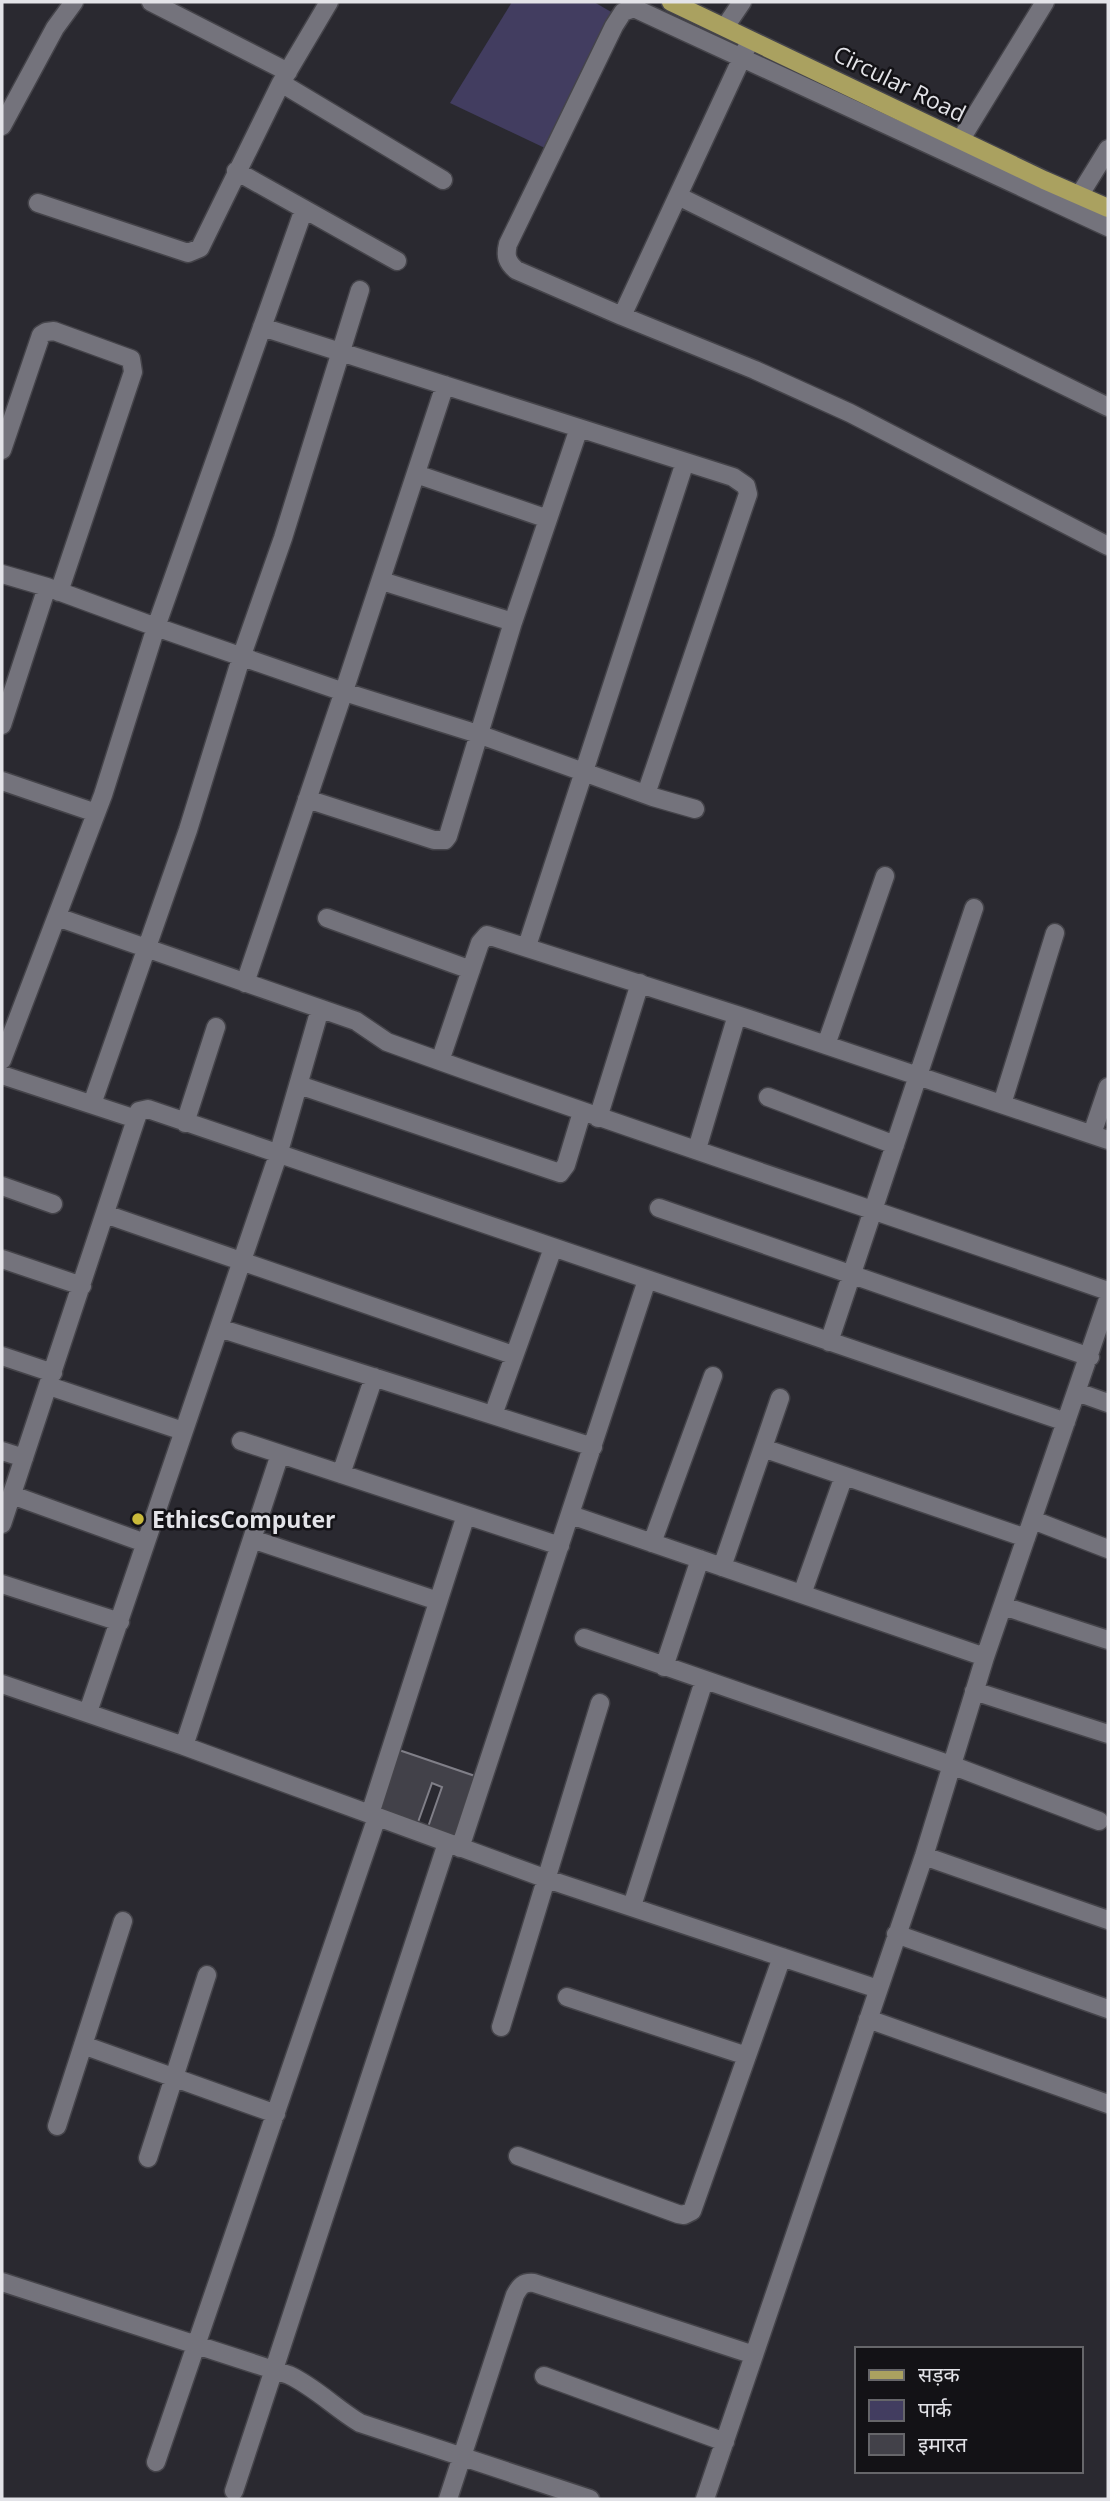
<svg xmlns="http://www.w3.org/2000/svg" width="1110" height="2501" viewBox="0 0 1110 2501" font-family="'Open Sans','Noto Sans Devanagari',sans-serif">
	<rect width="100%" height="100%" fill="#2a2930"/>
	<!-- green -->
	<path fill="#423d60" d="M512,2H594L613,13L547,149L450,103Z"/>
	<!-- building -->
	<path fill="#424149" stroke="#807f88" stroke-width="2" d="M396,1749L475,1776L455,1836L428,1827L442,1787L432,1783L417,1825L375,1810Z"/>
	<g fill="none" stroke-linecap="round" stroke-linejoin="round">
		<!-- minor casing -->
		<g stroke="#45444a" stroke-width="21">
			<path id="minor" d="M151,2L288,72
				M725,27L742,2
				M746,49L622,316L755,370L850,413L1108,546
				M281,83L443,180
				M2,126L55,28L74,2
				M961,139L1045,2
				M236,171L397,261
				M678,196L1108,407
				M1079,196L1108,149
				M38,203L188,253L200,248L281,83L329,2
				M622,316L516,270C507,262 505,256 508,244L614,26L623,12L634,8L1108,227
				M262,327L733,477L746,486L748,494L646,794
				M2,450L41,335L46,332L54,331L131,359L133,372L59,592
				M416,474L548,519
				M2,574L47,587L156,627L338,690L478,734L653,797L695,809
				M382,581L513,622
				M2,725L47,587
				M2,781L96,813
				M307,799L434,840H445L448,836L513,622L579,428
				M57,917L356,1021L387,1042C626,1129 868,1207 1108,1291
				M327,918L471,970
				M527,946L685,462
				M245,983L344,691L445,385
				M826,1045L885,876
				M2,1060L103,795L156,627L304,209
				M440,1061L480,943L487,935L737,1015L1108,1140
				M2,1075L136,1119L139,1111L148,1109L1066,1422
				M299,1085L560,1173L566,1165L582,1112
				M768,1097L895,1145
				M92,1104L188,830L242,655L283,538L360,290
				M1002,1104L1055,933
				M598,1118L640,983
				M185,1123L216,1027
				M1092,1134L1108,1087
				M697,1149L737,1015
				M2,1186L53,1204
				M659,1208L1090,1357
				M105,1214L513,1355
				M2,1259L82,1286
				M219,1328L593,1447
				M829,1342L974,908
				M2,1356L53,1373
				M49,1386L183,1431
				M1077,1392L1108,1403
				M493,1415L553,1248
				M241,1441L560,1546
				M763,1448L1026,1538
				M2,1451L24,1458
				M341,1474L374,1377
				M12,1495L145,1543
				M571,1515L985,1657
				M1033,1520L1108,1549
				M2,1524L136,1119
				M252,1539L438,1601
				M652,1543L713,1376
				M722,1567L780,1398
				M2,1584L120,1622
				M802,1594L844,1476
				M1003,1606L1108,1640
				M584,1638L951,1765L1099,1821
				M664,1667L700,1559
				M2,1684L184,1746L547,1879L878,1989
				M974,1691L1108,1734
				M88,1712L278,1155L320,1009
				M184,1746L280,1454
				M370,1814L466,1515
				M460,1848L647,1280
				M924,1856L1108,1920
				M632,1906L704,1681
				M896,1934L1108,2009
				M567,1997L747,2056
				M868,2019L1108,2104
				M501,2027L600,1703
				M83,2045L276,2114
				M57,2126L123,1921
				M518,2156L678,2214L684,2215L692,2211L782,1957
				M148,2158L207,1975
				M2,2282L289,2375C315,2387 335,2408 360,2423L590,2499
				M544,2376L725,2442
				M156,2462L377,1817
				M234,2491L447,1843
				M448,2499L515,2295C520,2286 523,2282 534,2283L754,2355
				M705,2499L924,1856L985,1657L1108,1299"/>
		</g>
		<!-- major casing -->
		<g stroke="#45444a" stroke-width="21">
			<path id="major" d="M671,2L1044,180L1108,208"/>
		</g>
		<!-- minor -->
		<use href="#minor" stroke="#74737c" stroke-width="18"/>
		<!-- major -->
		<use href="#major" stroke="#aaa160" stroke-width="18"/>
	</g>
	<!-- markers -->
	<circle fill="#caba3a" stroke="#131216" stroke-width="2.5" cx="138" cy="1519" r="7"/>
	<g text-anchor="middle" dominant-baseline="central" stroke-width="5" stroke-linejoin="round" paint-order="stroke">
		<!-- street labels -->
		<g font-size="23" fill="#e3e3e8" stroke="#131216">
			<text transform="translate(900 83) rotate(26)">Circular Road</text>
		</g>
		<!-- poi labels -->
		<g font-size="23" font-weight="bold" fill="#e3e3e8" stroke="#131216" text-anchor="start">
			<text x="152" y="1519">EthicsComputer</text>
		</g>
	</g>
	<!-- border -->
	<rect width="1110" height="2501" fill="none" stroke="#e3e3e8" stroke-width="7"/>
	<!-- legend -->
	<rect x="855" y="2347" width="228" height="126" fill="#131216" stroke="#66666a" stroke-width="2"/>
	<rect x="869" y="2370" width="35" height="10" fill="#aaa160" stroke="#66666a" stroke-width="2"/>
	<text x="918" y="2382" font-size="21" fill="#e3e3e8">सड़क</text>
	<rect x="869" y="2400" width="35" height="21" fill="#423d60" stroke="#66666a" stroke-width="2"/>
	<text x="918" y="2417" font-size="21" fill="#e3e3e8">पार्क</text>
	<rect x="869" y="2434" width="35" height="21" fill="#424149" stroke="#66666a" stroke-width="2"/>
	<text x="918" y="2452" font-size="21" fill="#e3e3e8">इमारत</text>
</svg>
